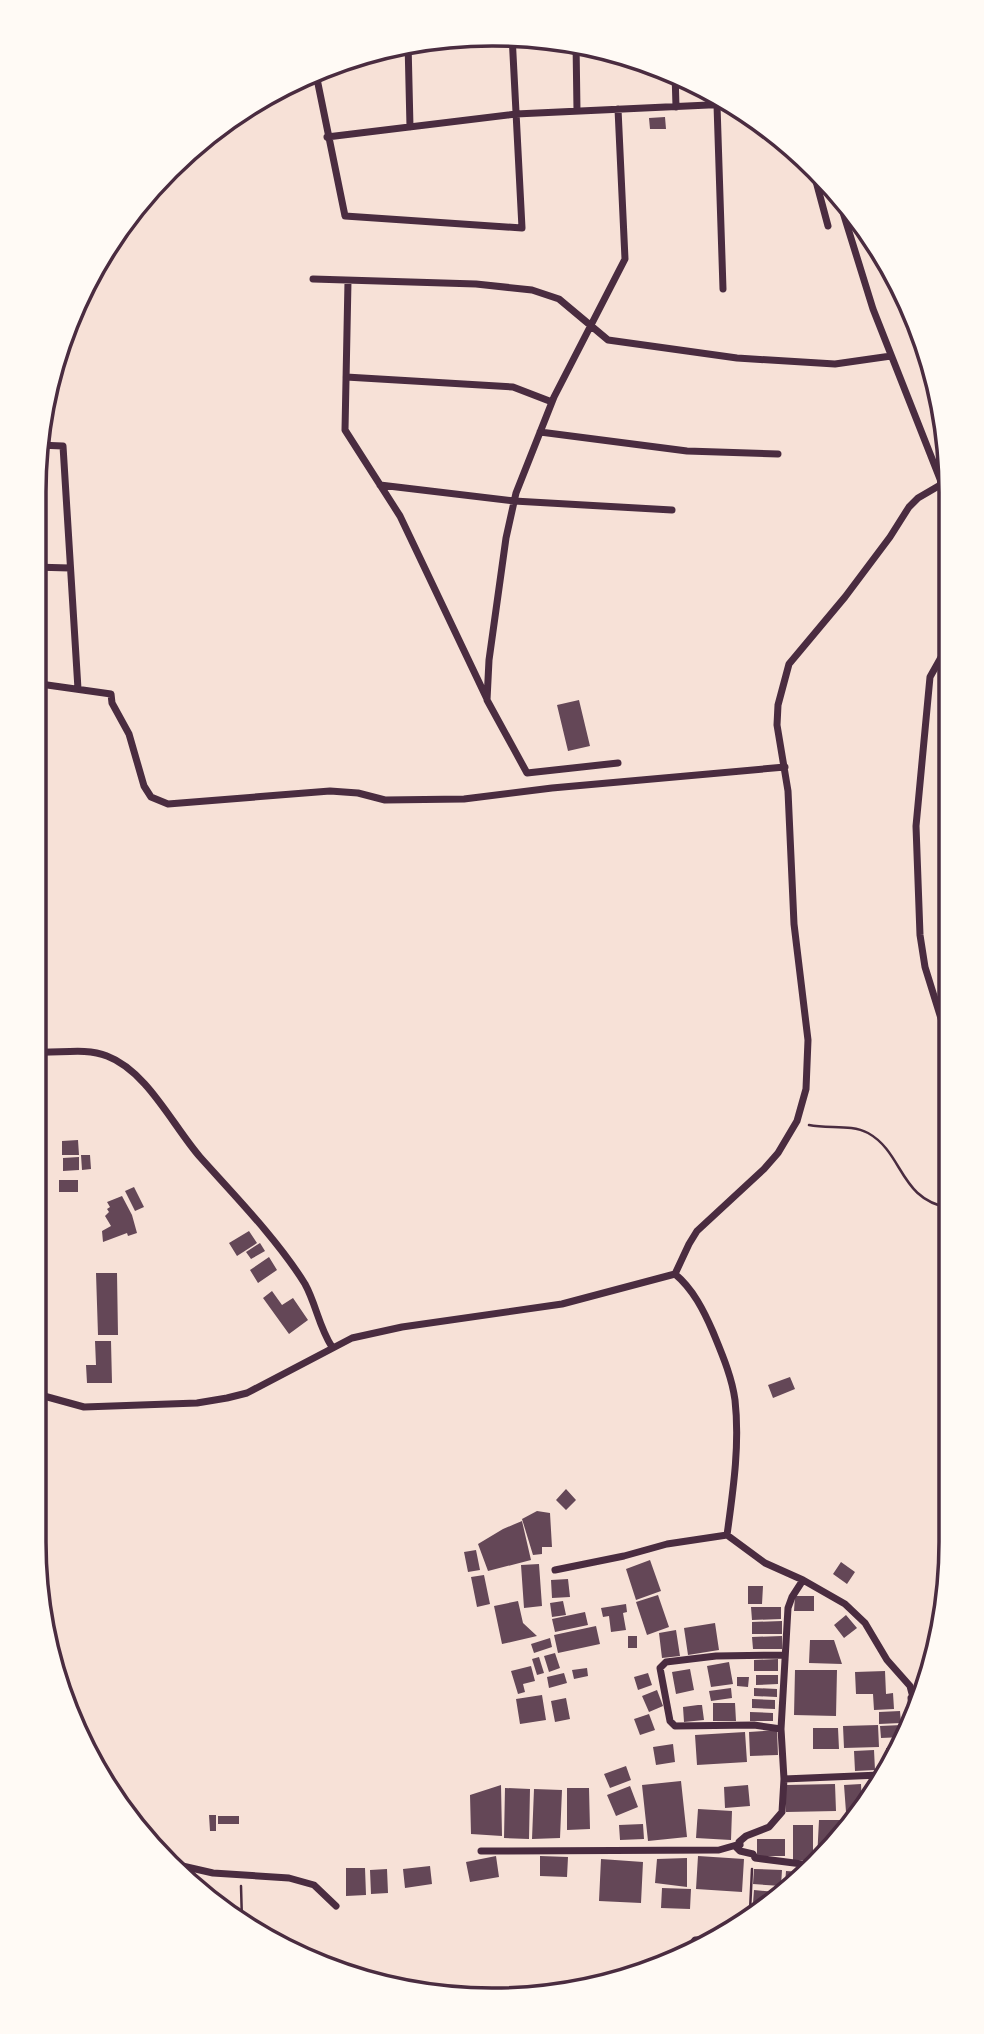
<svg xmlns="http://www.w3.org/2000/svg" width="984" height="2034" viewBox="0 0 984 2034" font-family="Commissioner,sans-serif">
	<rect width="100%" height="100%" fill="#f7e1d7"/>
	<!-- building -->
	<path fill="#644757" d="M454,37L455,48L427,49V40Z
		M665,117L666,129H650L649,118Z
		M579,700L590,746L568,751L557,705Z
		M78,1140L79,1155H62V1141Z
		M81,1155H90L91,1169L82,1170Z
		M79,1157V1170L63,1171V1158Z
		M33,1176H45V1187H33Z
		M59,1180H78V1192H59Z
		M134,1187L144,1207L135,1211L125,1191Z
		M122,1196L132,1215L137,1233L128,1236L127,1233L103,1242L102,1231L111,1226L105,1216L109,1212L107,1209L110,1207L107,1202Z
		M249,1231L257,1243L237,1256L229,1243Z
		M260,1243L265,1251L251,1259L246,1252Z
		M269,1257L277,1270L258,1283L250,1270Z
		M96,1273H117L118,1335H98Z
		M272,1291L282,1305L293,1298L308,1320L289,1334L263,1298Z
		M95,1341H111L112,1383H87L86,1365H96Z
		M790,1377L795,1389L773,1398L768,1385Z
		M566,1489L576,1500L566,1510L556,1500Z
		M537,1511L550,1513L552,1547H542V1554L533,1555L522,1519Z
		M522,1521L531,1560L488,1571L478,1544L503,1529Z
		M476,1550L480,1570L468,1572L464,1552Z
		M650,1560L661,1591L636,1600L626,1569Z
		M841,1562L855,1572L847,1584L833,1574Z
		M539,1564L542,1606L524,1608L521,1565Z
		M484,1575L490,1604L477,1607L471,1577Z
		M568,1579L570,1597L552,1598L551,1580Z
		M748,1586H763L762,1604H748Z
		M658,1595L669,1627L647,1635L636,1602Z
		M795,1596H814V1611H794Z
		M518,1601L523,1623L537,1636L502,1644L494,1606Z
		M563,1601L566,1615L552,1617L550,1603Z
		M626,1604L627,1612L623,1613L626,1630L611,1632L609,1616L603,1617L601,1608Z
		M751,1607H781V1619L752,1620Z
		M585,1612L588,1625L555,1632L552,1619Z
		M846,1615L857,1628L844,1638L834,1625Z
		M782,1621V1634H752V1622Z
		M715,1623L719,1650L688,1655L684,1628Z
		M596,1626L600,1644L558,1653L554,1635Z
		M676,1630L680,1656L662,1658L659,1633Z
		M628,1636H637V1648H628Z
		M782,1636V1649H753L752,1637Z
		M550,1638L552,1647L534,1653L531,1644Z
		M810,1640H834L842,1664L809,1663Z
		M555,1653L560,1668L549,1672L544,1656Z
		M539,1657L544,1673L537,1675L532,1659Z
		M778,1659V1671H754V1660Z
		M729,1662L733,1684L711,1687L707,1666Z
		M531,1666L535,1681L523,1684L525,1692L518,1694L511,1671Z
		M587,1668L588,1676L574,1679L572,1670Z
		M690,1669L694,1690L676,1694L672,1672Z
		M795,1670H837L836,1716L794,1715Z
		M885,1671L886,1694L893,1693L894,1709L874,1710L873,1694H856L855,1672Z
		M564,1673L567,1683L549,1688L547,1677Z
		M648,1673L652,1685L638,1690L634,1677Z
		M756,1675H778V1684L756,1685Z
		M737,1677H749L748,1687L737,1686Z
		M731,1688L732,1698L711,1701L709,1691Z
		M754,1688L777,1689V1697L754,1696Z
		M657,1690L663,1706L649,1712L642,1696Z
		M542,1695L546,1720L520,1724L516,1699Z
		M566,1698L570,1719L555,1722L551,1701Z
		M752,1699L775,1700V1709L752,1708Z
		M713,1703H735L736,1721H713Z
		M698,1705H702L704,1720L684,1722L683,1707Z
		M900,1711L901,1723L879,1724V1712Z
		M750,1712L773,1713V1721H750Z
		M649,1714L655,1730L640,1735L634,1719Z
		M878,1725L879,1747L844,1748L843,1726Z
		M902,1725L903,1737L881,1738L880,1726Z
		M813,1728H838L839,1749H813Z
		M777,1730L778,1755L750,1756L749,1732Z
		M745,1732L747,1762L697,1765L695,1735Z
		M673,1744L675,1762L656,1765L653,1747Z
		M886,1748H897L886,1765Z
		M874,1750L875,1770L855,1771L854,1751Z
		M626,1766L631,1780L610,1788L604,1774Z
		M681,1781L687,1837L648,1841L642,1785Z
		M835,1784L836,1811L786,1812V1785Z
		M861,1784L862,1804L858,1811L846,1812L844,1785Z
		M501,1785L502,1836L471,1834L470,1795Z
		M748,1785L750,1806L725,1808L724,1787Z
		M630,1786L638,1807L616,1816L607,1795Z
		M505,1788L530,1789L529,1839L504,1838Z
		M567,1788H589L590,1829L567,1830Z
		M534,1789L562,1790L560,1838L532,1839Z
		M698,1809L732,1811L731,1840L696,1838Z
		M209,1815H216V1831H210Z
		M218,1816H239V1824H218Z
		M819,1820H843V1835L837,1845L817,1859Z
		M643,1824L644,1839L620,1840L619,1825Z
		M793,1825H813V1860H793Z
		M757,1839H785V1856H757Z
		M496,1856L499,1877L470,1882L466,1862Z
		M540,1856L568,1857L567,1877L540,1876Z
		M698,1856L744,1859L742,1892L696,1889Z
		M687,1858V1887L655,1883L657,1859Z
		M601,1859L643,1862L641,1903L599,1901Z
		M430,1866L432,1884L405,1888L403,1869Z
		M346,1868H365L366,1895L346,1896Z
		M387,1869L388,1893L371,1894L370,1870Z
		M754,1869L782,1870L781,1886L753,1884Z
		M786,1871L801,1872L785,1884Z
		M662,1888L691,1889L690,1909L661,1908Z
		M754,1890L776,1892L760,1904L753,1903Z"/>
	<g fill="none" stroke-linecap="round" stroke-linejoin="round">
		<!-- path -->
		<path stroke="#4a2c40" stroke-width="2.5" d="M809,1125C829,1129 851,1124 868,1133C904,1153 899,1200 950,1208
			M241,1886L242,1921
			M750,1911L752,1869"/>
		<!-- minor -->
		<path stroke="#4a2c40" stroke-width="7" d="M408,42L410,127
			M576,42L577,111
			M315,69L345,216L522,228L512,35
			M675,72L676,107
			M717,105L723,289
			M618,109L625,259L554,397L516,493L506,538L489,660L487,700L527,773L618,763
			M327,137L516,114L730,104
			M813,170L828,226
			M837,193L873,309L942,484L947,505
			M313,279L476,284L532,290L559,299L608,340L737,358L835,364L891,356
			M348,281L345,430L400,516L487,699
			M346,377L513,387L552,402
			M540,432L687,451L778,454
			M38,445L63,446L78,689
			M380,485L514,501L672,510
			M33,567L70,568
			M948,645L930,677L916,826L920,935L925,967L949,1044
			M33,683L111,694L112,703L129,734L144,786L151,797L168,804L330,791L358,793L385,800L464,799L552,788L785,767
			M33,1052C57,1054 85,1047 107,1056C147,1071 173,1126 200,1157C234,1195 278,1240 305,1284C316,1304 319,1327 332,1347
			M675,1274L689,1244L697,1231L764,1169L778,1153L797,1121L806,1089L808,1040L794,924L788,791L777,725L778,705L789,664L845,597L890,537L909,507L918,498L942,484
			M33,1393L84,1407L197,1403L227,1398L247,1393L352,1338L402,1327L562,1304L675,1274C693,1289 704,1311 713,1332C722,1354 732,1377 735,1400C740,1445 733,1491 727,1535
			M555,1570L624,1556L667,1544L727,1535L765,1563L803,1580L845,1604L865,1623L887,1660L910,1686L914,1701L920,1703
			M911,1698L913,1722
			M781,1729L754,1725L675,1726L670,1721L660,1668L666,1662L716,1656L784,1655
			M784,1779L880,1775
			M740,1845L736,1847L740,1851L753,1854L755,1858L810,1865
			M481,1851L719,1850L740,1844L739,1842L746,1836L769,1827L782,1812L784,1779L781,1729L788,1608L792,1597L803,1580
			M178,1865L213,1873L289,1878L314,1885L336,1906
			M683,1957L695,1940L714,1939"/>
	</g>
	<!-- crop -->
	<path d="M0 0H984V2034H0ZM492 46H493A446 446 0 0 1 939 492V1542A446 446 0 0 1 493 1988H492A446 446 0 0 1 46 1542V492A446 446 0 0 1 492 46Z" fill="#fffaf5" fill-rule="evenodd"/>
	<path fill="none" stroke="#4a2c40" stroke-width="3.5" d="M492 46H493A446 446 0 0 1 939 492V1542A446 446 0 0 1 493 1988H492A446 446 0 0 1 46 1542V492A446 446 0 0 1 492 46Z"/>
</svg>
